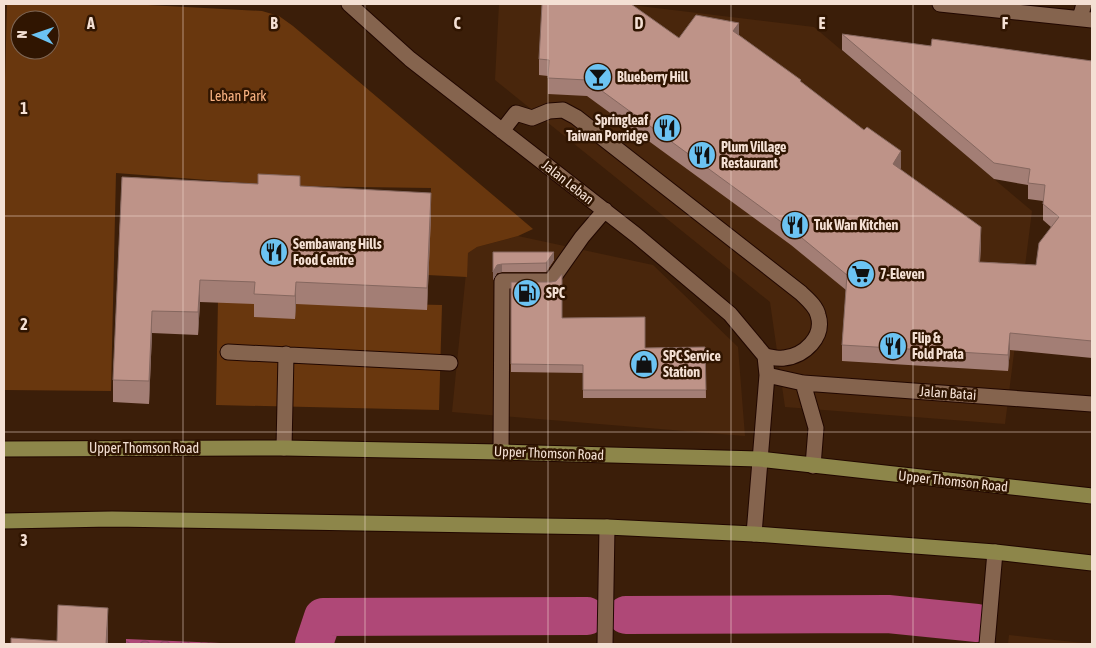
<svg xmlns="http://www.w3.org/2000/svg" width="1096" height="648" viewBox="0 0 1096 648" font-family="'Asap Condensed',sans-serif">
	<defs>
		<pattern id="water-waves" width="16" height="10" patternUnits="userSpaceOnUse" patternTransform="scale(1.25)"><rect width="16" height="10" fill="#af4877"/><path d="M0 5q4-4 8 0t8 0" fill="none" stroke="#81465e"/></pattern>
	</defs>
	<rect width="100%" height="100%" fill="#3b1e09"/>
	<!-- built -->
	<path fill="#49260c" d="M499,4H623L814,27L1032,211L1005,424L785,407L770,302L495,80Z
		M518,236L653,265L738,347L745,436L452,412L468,253L477,247Z
		M1009,635L1092,644H1008Z"/>
	<!-- park -->
	<path fill="#69370e" fill-rule="evenodd" d="M7,4H129L262,11L279,16L293,26L533,229L518,236L477,247L468,253L467,277L427,275L431,188L287,186L116,173L111,391L4,390V118ZM20,20H50V50H20Z
		M218,300L442,305L439,410L216,405Z"/>
	<!-- water -->
	<path fill="url(#water-waves)" d="M126,639L244,644H126Z"/>
	<g fill="none" stroke-linecap="round" stroke-linejoin="round">
		<!-- canal -->
		<path stroke="#af4877" stroke-width="38" d="M626,615L888,614L977,623
			M314,644L323,617L587,616"/>
		<!-- minor casing -->
		<g stroke="#210700" stroke-width="17">
			<path id="minor" d="M349,4L410,59L636,235L730,314L765,356L767,375L754,534
				M940,4L1092,20
				M1080,18L1084,4
				M502,131L516,113L532,118L549,111L563,110L576,117L801,293C807,299 816,306 818,315C825,337 804,356 784,358C778,359 771,357 765,356
				M228,352L450,363
				M767,375L803,383L1092,404
				M803,383L816,428L813,466
				M284,448L286,354
				M501,452L502,281H551L582,237L605,210
				M605,644L607,527
				M987,644L995,552"/>
		</g>
		<!-- major casing -->
		<g stroke="#210700" stroke-width="17">
			<path id="major" d="M4,449L284,448L501,452L759,459L1092,496
				M4,521L112,519L607,527L754,534L995,552L1092,563"/>
		</g>
		<!-- minor -->
		<use href="#minor" stroke="#85644e" stroke-width="15"/>
		<!-- major -->
		<use href="#major" stroke="#8d864a" stroke-width="15"/>
	</g>
	<!-- wall -->
	<path fill="#a37e75" d="M842,34L931,46L1092,61V358L1010,350L1008,371L842,361V345L846,290L791,245L587,96L548,94V76L539,75V59L679,38L739,35L801,82L901,168L900,169L981,243L980,262L1036,265L1051,227L1043,220V201L1028,199V185L994,179L842,50Z
		M122,177L300,186L431,215L427,310L296,304L295,319L254,317V304L200,302L198,335L152,333L149,404L113,402V380Z
		M493,252L554,260L546,272H502L497,273L493,280Z
		M511,282L562,318L645,348L705,347L706,398H583V373L511,372Z"/>
	<!-- shaded-wall -->
	<path fill="#85675f" d="M739,23V39L733,31Z
		M901,151V168L893,180V164Z
		M431,193V215L427,310V288Z
		M981,227V243L979,278V262Z
		M554,252V260L546,272V263Z
		M502,264V272L497,273L493,280V272L497,265Z
		M200,280V302L198,335V312Z
		M296,282V304L295,319V296Z
		M152,311V333L149,404V381Z
		M1010,333V350L1008,371V355Z
		M108,608V644H106Z"/>
	<!-- building -->
	<path fill="#be9388" stroke="#85675f" d="M542,4H631L679,38L696,15L739,23L733,31L801,80L800,81L864,130L867,127L901,151L893,164L981,227L979,262L1036,265L1039,243L1059,217L1043,204L1045,185L1028,183L1030,169L994,163L842,34L931,46L932,39L1092,61V341L1010,333L1008,355L842,345L847,275L791,229L587,80L548,78L549,60L539,59Z
		M258,174L300,176V186L431,193L427,288L296,282L295,296L254,294L255,282L200,280L198,312L152,311L149,381L113,380L122,177L258,184Z
		M493,252H554L546,263L502,264L497,265L493,272Z
		M562,274V318L645,317V348L705,347L706,390H583V365L511,364V282H551L556,281Z
		M58,605L108,608L106,644H11V638L57,641Z"/>
	<!-- grid -->
	<path fill="none" stroke="#f4e0d4" stroke-width="1" stroke-opacity="0.55" d="M183,4V644M365,4V644M548,4V644M731,4V644M913,4V644M4,216H1092M4,432H1092"/>
	<!-- icons -->
	<defs>
		<g id="bar-disc" transform="scale(1.4375)"><circle r="9.5" fill="#6cc3f2" stroke="#301501"/><path d="M-6-5H6L.8 .8V4.5H3.5V6h-7V4.5H-.8V.8Z" fill="#111"/></g>
		<g id="restaurant-disc" transform="scale(1.4375)"><circle r="9.5" fill="#6cc3f2" stroke="#301501"/><path d="M-5-6h1v4h1v-4h1v4h1v-4h1v5L-1.5 .5V6h-2V.5L-5-1ZM5-6V6H3V1.5H1.5Q1.5-4 5-6Z" fill="#111"/></g>
		<g id="supermarket-disc" transform="scale(1.4375)"><circle r="9.5" fill="#6cc3f2" stroke="#301501"/><path d="M-6-5.5h2.5l.6 2H6L4.5 2H-2.5L-4.4-4H-6ZM-1.5 3.2a1.3 1.3 0 1 0 .1 0ZM3 3.2a1.3 1.3 0 1 0 .1 0Z" fill="#111"/></g>
		<g id="fuel-disc" transform="scale(1.4375)"><circle r="9.5" fill="#6cc3f2" stroke="#301501"/><path d="M-5.5-6h7V0h2V4h1.3V-2.5L3-4.5l.8-.8L6-3V5H2.5V1h-1V6h-7ZM-4.2-4.7v3.2H.2V-4.7Z" fill="#111"/></g>
		<g id="shop-disc" transform="scale(1.4375)"><circle r="9.5" fill="#6cc3f2" stroke="#301501"/><path d="M-5-2.5h2.3a2.7 3.5 0 0 1 5.4 0H5L5.5 6h-11ZM-1.5-2.5h3a1.5 2.3 0 0 0-3 0Z" fill="#111"/></g>
	</defs>
	<g fill-rule="evenodd">
		<use href="#bar-disc" x="598" y="77"/>
		<use href="#restaurant-disc" x="667" y="128"/>
		<use href="#restaurant-disc" x="702" y="155"/>
		<use href="#restaurant-disc" x="795" y="225"/>
		<use href="#restaurant-disc" x="274" y="252"/>
		<use href="#supermarket-disc" x="861" y="274"/>
		<use href="#fuel-disc" x="527" y="293"/>
		<use href="#restaurant-disc" x="893" y="346"/>
		<use href="#shop-disc" x="644" y="364"/>
	</g>
	<g text-anchor="middle" dominant-baseline="central" stroke-width="5" stroke-linejoin="round" paint-order="stroke">
		<!-- poi labels -->
		<g font-size="14" font-weight="bold" fill="#f4e0d4" stroke="#301501" text-anchor="start">
			<text x="617" y="77">Blueberry Hill</text>
			<text x="648" y="120" text-anchor="end">Springleaf<tspan x="648" dy="16">Taiwan Porridge</tspan></text>
			<text x="721" y="147">Plum Village<tspan x="721" dy="16">Restaurant</tspan></text>
			<text x="814" y="225">Tuk Wan Kitchen</text>
			<text x="293" y="244">Sembawang Hills<tspan x="293" dy="16">Food Centre</tspan></text>
			<text x="880" y="274">7-Eleven</text>
			<text x="546" y="293">SPC</text>
			<text x="912" y="338">Flip &amp;<tspan x="912" dy="16">Fold Prata</tspan></text>
			<text x="663" y="356">SPC Service<tspan x="663" dy="16">Station</tspan></text>
		</g>
		<!-- park labels -->
		<g font-size="14" fill="#f9b282" stroke="#301501">
			<text x="238" y="96">Leban Park</text>
		</g>
		<!-- street labels -->
		<g font-size="14" fill="#f4e0d4" stroke="#301501">
			<text transform="translate(568 182) rotate(38)">Jalan Leban</text>
			<text transform="translate(948 393) rotate(4)">Jalan Batai</text>
			<text x="144" y="448">Upper Thomson Road</text>
			<text transform="translate(549 453) rotate(2)">Upper Thomson Road</text>
			<text transform="translate(953 481) rotate(6)">Upper Thomson Road</text>
		</g>
	</g>
	<g font-size="16" text-anchor="middle" font-weight="bold" fill="#f4e0d4" stroke="#301501" stroke-width="5" stroke-linejoin="round" paint-order="stroke">
		<text x="91" y="29">A</text>
		<text x="274" y="29">B</text>
		<text x="457" y="29">C</text>
		<text x="639" y="29">D</text>
		<text x="822" y="29">E</text>
		<text x="1005" y="29">F</text>
		<text x="24" y="114">1</text>
		<text x="24" y="330">2</text>
		<text x="24" y="546">3</text>
	</g>
	<!-- border -->
	<rect width="1096" height="648" fill="none" stroke="#f4e0d4" stroke-width="10"/>
	<!-- north arrow -->
	<g transform="translate(35 35) rotate(272)"><circle r="24" fill="#301501" stroke="#7e6655"/>
	<path d="M0-4L9 19L0 12L-9 19Z" fill="#6cc3f2"/>
	<text y="-8" font-size="14" font-weight="bold" text-anchor="middle" fill="#f4e0d4">N</text>
	</g>
</svg>
